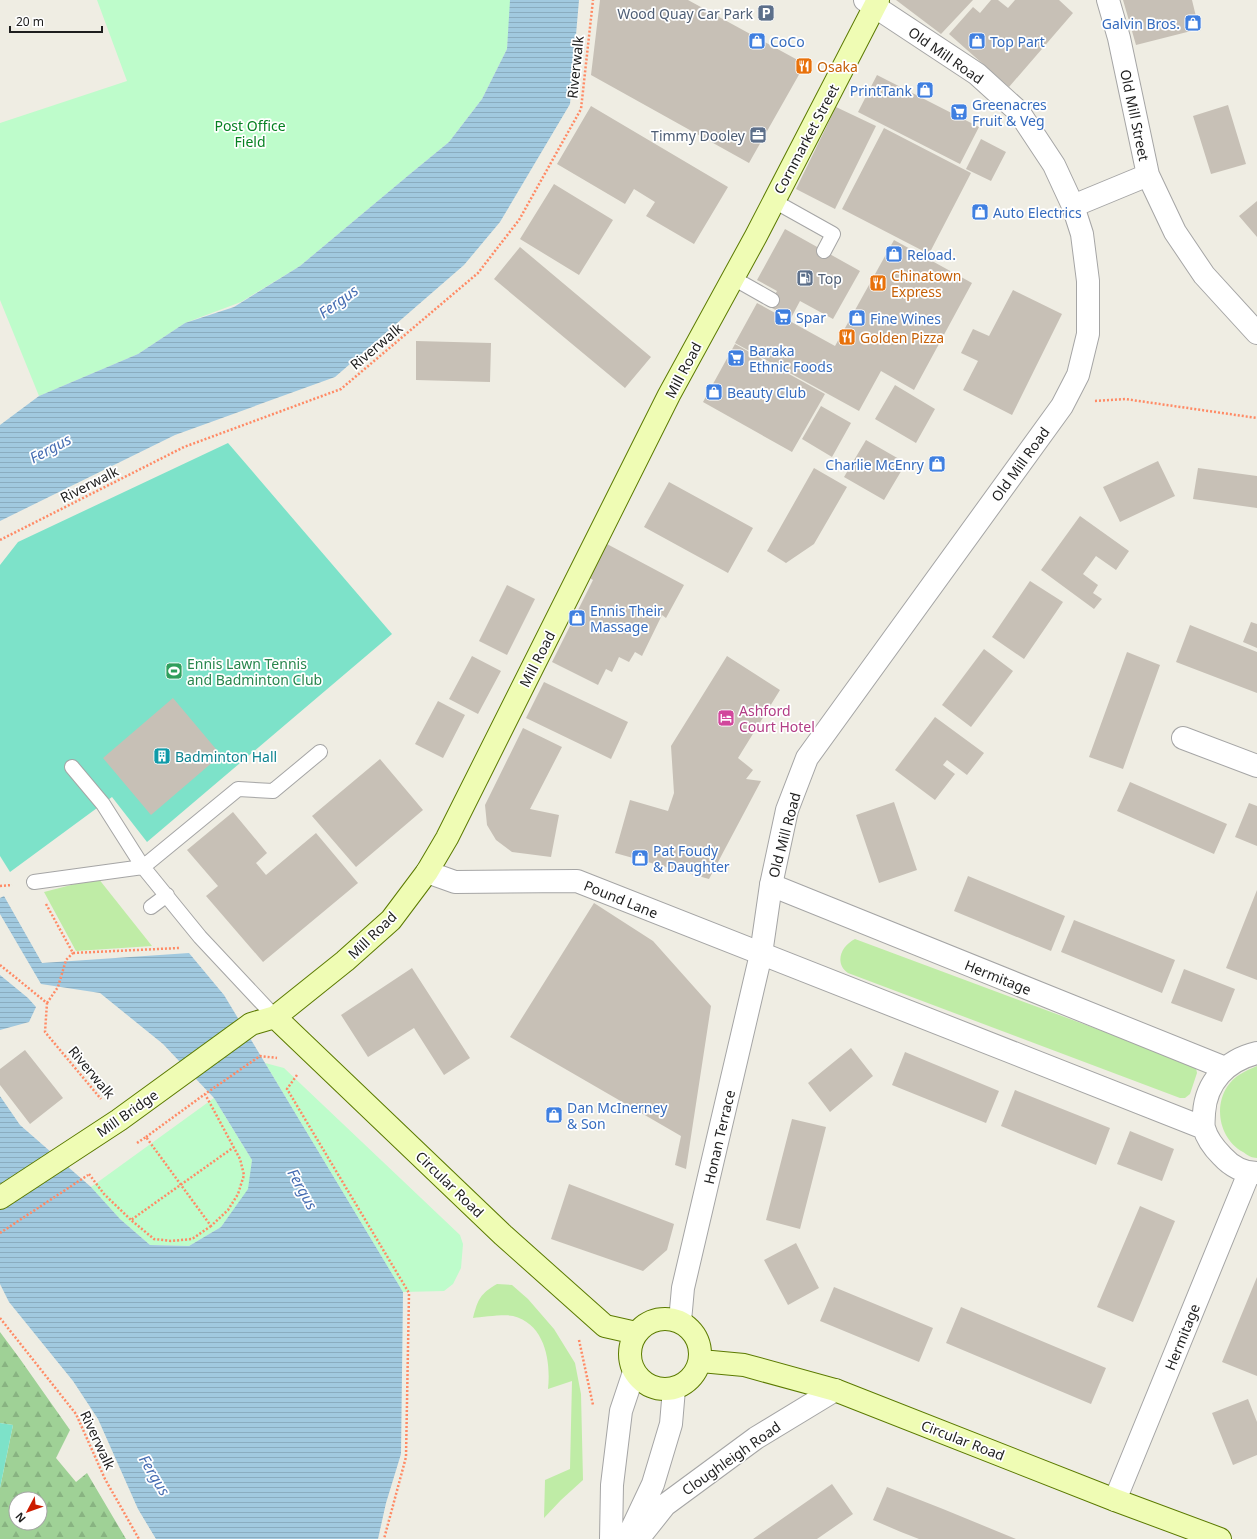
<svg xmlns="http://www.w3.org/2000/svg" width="1257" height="1539" viewBox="0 0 1257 1539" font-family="'Noto Sans',sans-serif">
	<defs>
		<pattern id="forest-firs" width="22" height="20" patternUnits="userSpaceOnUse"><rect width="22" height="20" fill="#9fd196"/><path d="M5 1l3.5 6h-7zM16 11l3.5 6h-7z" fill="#88b381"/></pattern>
		<pattern id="water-rules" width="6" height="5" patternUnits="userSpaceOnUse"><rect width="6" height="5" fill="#a1c9df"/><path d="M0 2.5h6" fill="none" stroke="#8aacbf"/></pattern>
	</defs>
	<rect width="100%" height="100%" fill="#efede3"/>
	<!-- grass -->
	<path fill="#bfeca6" d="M98,878L152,946L76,951L44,892Z
		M855,939L1191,1064L1196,1068L1197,1073L1190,1094L1185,1098H1180L848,973C834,963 841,946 855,939Z
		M1257,1066V1158C1252,1158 1247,1155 1243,1152C1221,1140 1213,1109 1227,1087C1234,1076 1245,1071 1257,1066Z
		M497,1284L512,1285L528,1299L554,1329L575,1363L581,1394L583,1480L561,1500L544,1518L545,1480L570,1469L572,1381L548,1389C551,1361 545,1324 513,1316C505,1314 483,1317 473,1318C478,1299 480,1294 497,1284Z"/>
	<!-- forest -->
	<path fill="url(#forest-firs)" fill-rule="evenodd" d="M0,1332L20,1359L70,1430L56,1458L76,1482L87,1473L126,1539H0V1488L13,1425L0,1423ZM16,1499H40V1523H16Z"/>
	<!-- park -->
	<path fill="#befccb" d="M97,0H510L511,3L507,49L482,99L449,142L410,174L300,266L241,302L185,323L138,354L39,396L0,300V123L127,81Z
		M265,1063L284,1068L460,1235L463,1244L461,1268L453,1284L444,1291L403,1292Z
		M214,1098L252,1160L249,1189L221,1227L189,1246L150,1245L120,1219L91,1187Z"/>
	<!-- pitch -->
	<path fill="#7de2c9" d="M228,443L392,634L147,842L112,797L10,872L0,856V565L18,542Z
		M0,1423L13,1425L0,1488Z"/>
	<!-- water -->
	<path fill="url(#water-rules)" d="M510,0H579L570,104L500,222L464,265L335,377L175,435L0,521V425L39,396L138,354L185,323L234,307L300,266L410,174L449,142L482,99L507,49Z
		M4,896L42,963L189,953L224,995L403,1292L401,1454L386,1503L378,1539H156L138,1509L98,1419L73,1381L9,1302L0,1284V1096L20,1125L91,1187L120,1219L150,1245L189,1246L221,1227L248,1189L252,1160L214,1098L163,1044L100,993L41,984L0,914V898Z
		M0,975L28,998L36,1007L29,1022L0,1030Z"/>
	<!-- building -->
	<path fill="#c7c0b6" d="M600,0H688L805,64L749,163L591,75Z
		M896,0H973L941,34Z
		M991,0H998L1008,8L1015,0H1059L1073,13L1009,87L949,34L973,7L980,13Z
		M1123,0H1192L1199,29L1136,45Z
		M877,75L979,127L960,164L858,112Z
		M1228,105L1246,164L1211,174L1193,116Z
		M591,106L728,187L694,244L646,216L655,202L634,189L625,204L557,164Z
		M836,107L876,126L835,209L796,189Z
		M884,128L971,173L929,254L842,209Z
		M981,139L1006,152L991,181L966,169Z
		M554,184L613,220L579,275L520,239Z
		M1257,201V237L1239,216Z
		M785,229L860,271L833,319L800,301L791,318L768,306L777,291L757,280Z
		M894,240L972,283L914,390L881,371L859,411L735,343L757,303L835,346Z
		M520,247L651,357L625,388L494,279Z
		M1013,290L1062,314L1012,415L963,390L978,361L961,353L973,329L989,336Z
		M416,341L491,343L490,382L416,380Z
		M735,344L825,394L792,452L703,402Z
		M895,385L935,409L916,443L875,419Z
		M821,406L851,423L832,457L802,439Z
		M866,440L906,463L884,500L844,477Z
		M1158,461L1175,496L1120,522L1103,487Z
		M814,468L847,487L814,544L786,563L767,551Z
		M1198,468L1257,476V508L1193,499Z
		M669,482L753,528L728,573L644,527Z
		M1080,516L1129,551L1116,570L1096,556L1083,574L1098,585L1093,593L1102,599L1094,609L1041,570Z
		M607,544L684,585L666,618L662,615L642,656L635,652L629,662L619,657L612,672L606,669L598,685L552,662L593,580L590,578Z
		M1030,581L1063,602L1024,659L992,637Z
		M507,585L535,599L507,655L479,641Z
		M1251,622L1257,624V648L1243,642Z
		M1190,625L1257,652V693L1176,662Z
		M984,649L1013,671L971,727L942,705Z
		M1127,652L1160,665L1123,769L1089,757Z
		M472,656L501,671L478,714L449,699Z
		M727,656L780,690L738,758L753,770L746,779L761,781L709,879L615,853L630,800L668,811L674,793L671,746Z
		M544,682L628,722L611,759L526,718Z
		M173,698L221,755L151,815L103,758Z
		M438,701L465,715L443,758L415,744Z
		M935,717L984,753L967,775L947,760L943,765L955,774L935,800L895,770Z
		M523,728L562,747L530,809L559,815L551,857L512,852L496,840L487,825L485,805Z
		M380,759L423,810L356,867L312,816Z
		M1130,782L1227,824L1214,854L1117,811Z
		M894,802L917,870L879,883L856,815Z
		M1249,803L1257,806V846L1235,837Z
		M233,812L267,853L256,863L266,875L316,833L358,883L263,962L206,896L218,886L187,850Z
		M968,876L1065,916L1051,951L954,911Z
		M1257,890V980L1226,968Z
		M594,903L653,941L711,1006L686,1169L675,1165L681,1136L510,1037Z
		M1074,920L1175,960L1162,993L1061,952Z
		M412,968L470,1058L444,1075L414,1028L368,1057L341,1015Z
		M1184,969L1235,989L1222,1022L1171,1003Z
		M851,1048L873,1076L830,1112L808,1083Z
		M25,1050L63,1098L30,1124L0,1085V1069Z
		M905,1052L999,1091L986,1123L892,1085Z
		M1015,1090L1110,1128L1096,1165L1001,1126Z
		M792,1119L826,1127L800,1229L766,1220Z
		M1130,1131L1174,1149L1162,1181L1117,1164Z
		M569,1184L674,1224L667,1250L643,1271L551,1239Z
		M1140,1206L1175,1221L1133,1322L1097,1307Z
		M796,1243L819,1288L788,1305L764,1260Z
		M1257,1277V1376L1222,1362Z
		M834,1287L933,1328L919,1362L820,1321Z
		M961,1307L1106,1368L1091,1404L946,1343Z
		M1248,1399L1257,1422V1455L1233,1465L1212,1413Z
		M832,1484L853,1514L817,1539H753Z
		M887,1487L943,1509L1016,1539H919L901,1532L873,1520Z"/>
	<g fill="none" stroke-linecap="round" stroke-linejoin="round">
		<!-- service casing -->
		<g stroke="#a5a5a5" stroke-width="16">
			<path id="service" d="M774,201L833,234L824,251
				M733,278L772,300
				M34,882L143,867L103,804L72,767
				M151,907L167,895
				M275,1017L200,937L143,867L238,789L273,791L320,752"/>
		</g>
		<!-- minor casing -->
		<g stroke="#a5a5a5" stroke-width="24">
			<path id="minor" d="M1148,175L1175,232L1204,275L1257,333
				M1073,206L1148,175L1119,38L1108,0
				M1183,738L1257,766
				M427,872L455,882L577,881L1204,1128
				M771,885L1225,1068
				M1257,1053C1227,1060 1206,1082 1204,1113C1204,1117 1203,1124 1204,1128C1207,1139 1215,1149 1222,1156C1231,1166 1244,1173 1257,1173
				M1115,1500L1249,1173
				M611,1539L612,1485L621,1411L634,1372
				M627,1539L653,1484L671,1424L674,1389
				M638,1539L665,1505L756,1438L835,1390"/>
		</g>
		<!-- tertiary casing -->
		<g stroke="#a5a5a5" stroke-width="24">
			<path id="tertiary" d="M680,1321L683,1288L761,954L771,885L787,810L807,758L1062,406L1078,375L1088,334V281L1082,234L1073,206L1054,165L1019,112L977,74L865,0"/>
		</g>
		<!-- secondary casing -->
		<g stroke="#5b7a00" stroke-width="24">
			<path id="secondary" d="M275,1017L503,1235L605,1326L636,1333
				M0,1198L119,1120L251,1024L275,1017L345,961L391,920L427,872L447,838L669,395L756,236L878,0
				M630 1354a35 35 0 1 1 70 0a35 35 0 1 1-70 0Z
				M701,1361L744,1365L835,1390L1115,1500L1220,1539"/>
		</g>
		<!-- path -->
		<path stroke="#ff8a65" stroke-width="2.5" stroke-dasharray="2 2" stroke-linecap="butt" d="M1095,401L1125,399L1257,418
			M0,540L184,447L341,389L478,273L519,220L581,109L593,0
			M0,886L12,885
			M46,904L73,953L179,948
			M0,965L47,1003L45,1032L101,1099
			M47,1003L58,987L66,960L73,953
			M297,1075L287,1089L409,1293L406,1457L384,1539
			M146,1137L205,1094
			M137,1143L146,1137L211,1226L228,1210L238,1194L244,1175L240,1159L205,1094L260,1056L277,1058
			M89,1174L104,1194L131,1220
			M211,1226L192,1239L171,1241L154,1239L131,1220L234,1147
			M0,1233L88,1175
			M0,1318L76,1414L105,1479L139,1539
			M579,1340L593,1405"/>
		<!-- service -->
		<use href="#service" stroke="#fff" stroke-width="14"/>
		<!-- minor -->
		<use href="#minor" stroke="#fff" stroke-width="22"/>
		<!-- tertiary -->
		<use href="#tertiary" stroke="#fff" stroke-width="22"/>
		<!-- secondary -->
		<use href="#secondary" stroke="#effcb4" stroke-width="22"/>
	</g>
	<!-- icons -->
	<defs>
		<g id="parking-square" transform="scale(0.9)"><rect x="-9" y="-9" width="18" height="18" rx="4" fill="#5c6f8a" stroke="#fff"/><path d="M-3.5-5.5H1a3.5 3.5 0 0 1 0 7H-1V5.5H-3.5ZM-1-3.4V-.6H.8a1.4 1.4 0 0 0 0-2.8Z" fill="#fff"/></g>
		<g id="shop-square" transform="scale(0.9)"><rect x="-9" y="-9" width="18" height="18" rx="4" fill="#3f7fe0" stroke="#fff"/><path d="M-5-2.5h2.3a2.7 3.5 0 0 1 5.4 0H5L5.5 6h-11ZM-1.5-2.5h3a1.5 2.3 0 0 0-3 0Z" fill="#fff"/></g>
		<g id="restaurant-square" transform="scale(0.9)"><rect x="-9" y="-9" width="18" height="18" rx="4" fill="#e8710a" stroke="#fff"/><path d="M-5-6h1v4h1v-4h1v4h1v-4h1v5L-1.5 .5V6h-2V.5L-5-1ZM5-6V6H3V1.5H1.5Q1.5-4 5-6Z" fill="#fff"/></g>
		<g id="supermarket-square" transform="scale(0.9)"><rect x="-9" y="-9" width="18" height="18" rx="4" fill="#3f7fe0" stroke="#fff"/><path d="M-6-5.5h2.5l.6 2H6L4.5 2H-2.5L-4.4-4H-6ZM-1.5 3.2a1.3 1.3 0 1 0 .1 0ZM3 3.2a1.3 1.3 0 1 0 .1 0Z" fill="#fff"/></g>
		<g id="office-square" transform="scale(0.9)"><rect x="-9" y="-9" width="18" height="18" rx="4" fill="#5c6f8a" stroke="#fff"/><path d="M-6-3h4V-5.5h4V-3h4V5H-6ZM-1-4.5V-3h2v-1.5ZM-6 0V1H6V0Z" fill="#fff"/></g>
		<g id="fuel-square" transform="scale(0.9)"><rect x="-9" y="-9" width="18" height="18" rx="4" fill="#5c6f8a" stroke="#fff"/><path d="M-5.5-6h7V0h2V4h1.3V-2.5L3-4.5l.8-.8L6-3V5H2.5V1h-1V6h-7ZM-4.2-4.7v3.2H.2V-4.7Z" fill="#fff"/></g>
		<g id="stadium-square" transform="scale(0.9)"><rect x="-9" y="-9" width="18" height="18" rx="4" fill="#2e9e5b" stroke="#fff"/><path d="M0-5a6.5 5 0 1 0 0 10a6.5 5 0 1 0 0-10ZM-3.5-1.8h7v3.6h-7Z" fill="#fff"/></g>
		<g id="hotel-square" transform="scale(0.9)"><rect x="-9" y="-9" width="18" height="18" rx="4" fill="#d1479c" stroke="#fff"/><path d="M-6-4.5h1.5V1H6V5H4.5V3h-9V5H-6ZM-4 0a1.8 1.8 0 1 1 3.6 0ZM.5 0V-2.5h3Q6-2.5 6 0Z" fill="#fff"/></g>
		<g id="building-square" transform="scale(0.9)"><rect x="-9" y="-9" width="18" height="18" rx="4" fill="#0f9aa8" stroke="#fff"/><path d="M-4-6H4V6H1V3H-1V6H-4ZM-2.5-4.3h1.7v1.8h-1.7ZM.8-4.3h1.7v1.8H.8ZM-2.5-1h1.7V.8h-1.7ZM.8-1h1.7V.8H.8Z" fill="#fff"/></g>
	</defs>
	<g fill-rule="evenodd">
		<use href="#parking-square" x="766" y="13"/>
		<use href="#shop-square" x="1193" y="23"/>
		<use href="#shop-square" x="757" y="41"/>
		<use href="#shop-square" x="977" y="41"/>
		<use href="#restaurant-square" x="804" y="66"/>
		<use href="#shop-square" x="925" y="90"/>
		<use href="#supermarket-square" x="959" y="112"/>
		<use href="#office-square" x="758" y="135"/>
		<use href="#shop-square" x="980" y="212"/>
		<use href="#shop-square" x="894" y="254"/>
		<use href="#fuel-square" x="805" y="278"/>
		<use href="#restaurant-square" x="878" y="283"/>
		<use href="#supermarket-square" x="783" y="317"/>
		<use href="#shop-square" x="857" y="318"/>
		<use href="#restaurant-square" x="847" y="337"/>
		<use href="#supermarket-square" x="736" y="358"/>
		<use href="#shop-square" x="714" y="392"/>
		<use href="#shop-square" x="937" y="464"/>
		<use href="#shop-square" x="577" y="618"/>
		<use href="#stadium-square" x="174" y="671"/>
		<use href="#hotel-square" x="726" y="718"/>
		<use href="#building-square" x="162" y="756"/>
		<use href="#shop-square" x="640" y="858"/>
		<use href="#shop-square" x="554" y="1115"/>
	</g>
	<g text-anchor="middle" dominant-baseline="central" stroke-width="3.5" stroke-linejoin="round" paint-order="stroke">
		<!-- service labels -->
		<g font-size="14" fill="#4e5e75" stroke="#fff" text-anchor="end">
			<text x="753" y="13">Wood Quay Car Park</text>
			<text x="745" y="135">Timmy Dooley</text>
			<text x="818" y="278" text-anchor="start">Top</text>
		</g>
		<!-- shop labels -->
		<g font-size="14" fill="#366cbe" stroke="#fff" text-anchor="start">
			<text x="1180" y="23" text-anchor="end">Galvin Bros.</text>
			<text x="770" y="41">CoCo</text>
			<text x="990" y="41">Top Part</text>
			<text x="912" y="90" text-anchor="end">PrintTank</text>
			<text x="972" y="104">Greenacres<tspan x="972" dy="16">Fruit &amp; Veg</tspan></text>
			<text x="993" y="212">Auto Electrics</text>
			<text x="907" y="254">Reload.</text>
			<text x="796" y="317">Spar</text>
			<text x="870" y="318">Fine Wines</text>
			<text x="749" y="350">Baraka<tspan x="749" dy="16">Ethnic Foods</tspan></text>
			<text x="727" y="392">Beauty Club</text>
			<text x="924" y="464" text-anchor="end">Charlie McEnry</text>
			<text x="590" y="610">Ennis Their<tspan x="590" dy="16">Massage</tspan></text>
			<text x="653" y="850">Pat Foudy<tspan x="653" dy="16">&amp; Daughter</tspan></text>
			<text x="567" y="1107">Dan McInerney<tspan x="567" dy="16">&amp; Son</tspan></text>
		</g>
		<!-- street labels -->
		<g font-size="14" fill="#1e1e1e" stroke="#fff">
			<text transform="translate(946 55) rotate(35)">Old Mill Road</text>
			<text transform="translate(575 67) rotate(-84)">Riverwalk</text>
			<text transform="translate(1135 115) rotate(78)">Old Mill Street</text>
			<text transform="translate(806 139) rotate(-62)">Cornmarket Street</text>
			<text transform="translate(376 346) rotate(-40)">Riverwalk</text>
			<text transform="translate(683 370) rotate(-62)">Mill Road</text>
			<text transform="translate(1020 464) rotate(-54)">Old Mill Road</text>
			<text transform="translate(89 484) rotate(-27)">Riverwalk</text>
			<text transform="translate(537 659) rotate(-63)">Mill Road</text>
			<text transform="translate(784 835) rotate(-75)">Old Mill Road</text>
			<text transform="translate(621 899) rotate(22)">Pound Lane</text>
			<text transform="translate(372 935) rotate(-44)">Mill Road</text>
			<text transform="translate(998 977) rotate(22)">Hermitage</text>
			<text transform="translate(92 1072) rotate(50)">Riverwalk</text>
			<text transform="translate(127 1113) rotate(-35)">Mill Bridge</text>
			<text transform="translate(719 1137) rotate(-77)">Honan Terrace</text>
			<text transform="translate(450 1184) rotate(44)">Circular Road</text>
			<text transform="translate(1182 1337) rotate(-68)">Hermitage</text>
			<text transform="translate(98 1440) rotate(65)">Riverwalk</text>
			<text transform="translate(963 1440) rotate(21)">Circular Road</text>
			<text transform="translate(731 1458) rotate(-35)">Cloughleigh Road</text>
		</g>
		<!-- food labels -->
		<g font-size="14" fill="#c56008" stroke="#fff" text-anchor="start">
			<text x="817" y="66">Osaka</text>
			<text x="891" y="275">Chinatown<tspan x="891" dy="16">Express</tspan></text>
			<text x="860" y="337">Golden Pizza</text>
		</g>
		<!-- park labels -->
		<g font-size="14" fill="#068122" stroke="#fff">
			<text x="250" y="125">Post Office<tspan x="250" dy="16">Field</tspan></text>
		</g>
		<!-- leisure labels -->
		<g font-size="14" fill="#27864d" stroke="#fff" text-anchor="start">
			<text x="187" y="663">Ennis Lawn Tennis<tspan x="187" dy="16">and Badminton Club</tspan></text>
		</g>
		<!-- hotel labels -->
		<g font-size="14" fill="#b23c85" stroke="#fff" text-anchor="start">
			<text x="739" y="710">Ashford<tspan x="739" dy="16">Court Hotel</tspan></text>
		</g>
		<!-- culture labels -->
		<g font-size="14" fill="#0d838f" stroke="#fff" text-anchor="start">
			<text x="175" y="756">Badminton Hall</text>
		</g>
		<!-- water labels -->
		<g font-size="15" font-style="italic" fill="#466db2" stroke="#fff">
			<text transform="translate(338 301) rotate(-36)">Fergus</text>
			<text transform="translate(50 448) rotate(-28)">Fergus</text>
			<text transform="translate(303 1189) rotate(61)">Fergus</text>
			<text transform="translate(155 1475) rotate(59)">Fergus</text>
		</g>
	</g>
	<!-- north arrow -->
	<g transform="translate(28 1511) rotate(229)"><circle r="19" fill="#ffffff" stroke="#a5a5a5"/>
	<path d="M0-3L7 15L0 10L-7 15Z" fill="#cc1c00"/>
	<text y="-6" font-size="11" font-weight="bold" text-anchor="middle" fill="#1e1e1e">N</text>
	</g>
	<!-- scale -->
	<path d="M10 26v6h92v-6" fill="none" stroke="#1e1e1e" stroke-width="2"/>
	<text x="16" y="26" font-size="12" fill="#1e1e1e" stroke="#ffffff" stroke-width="3" paint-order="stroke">20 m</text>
</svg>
